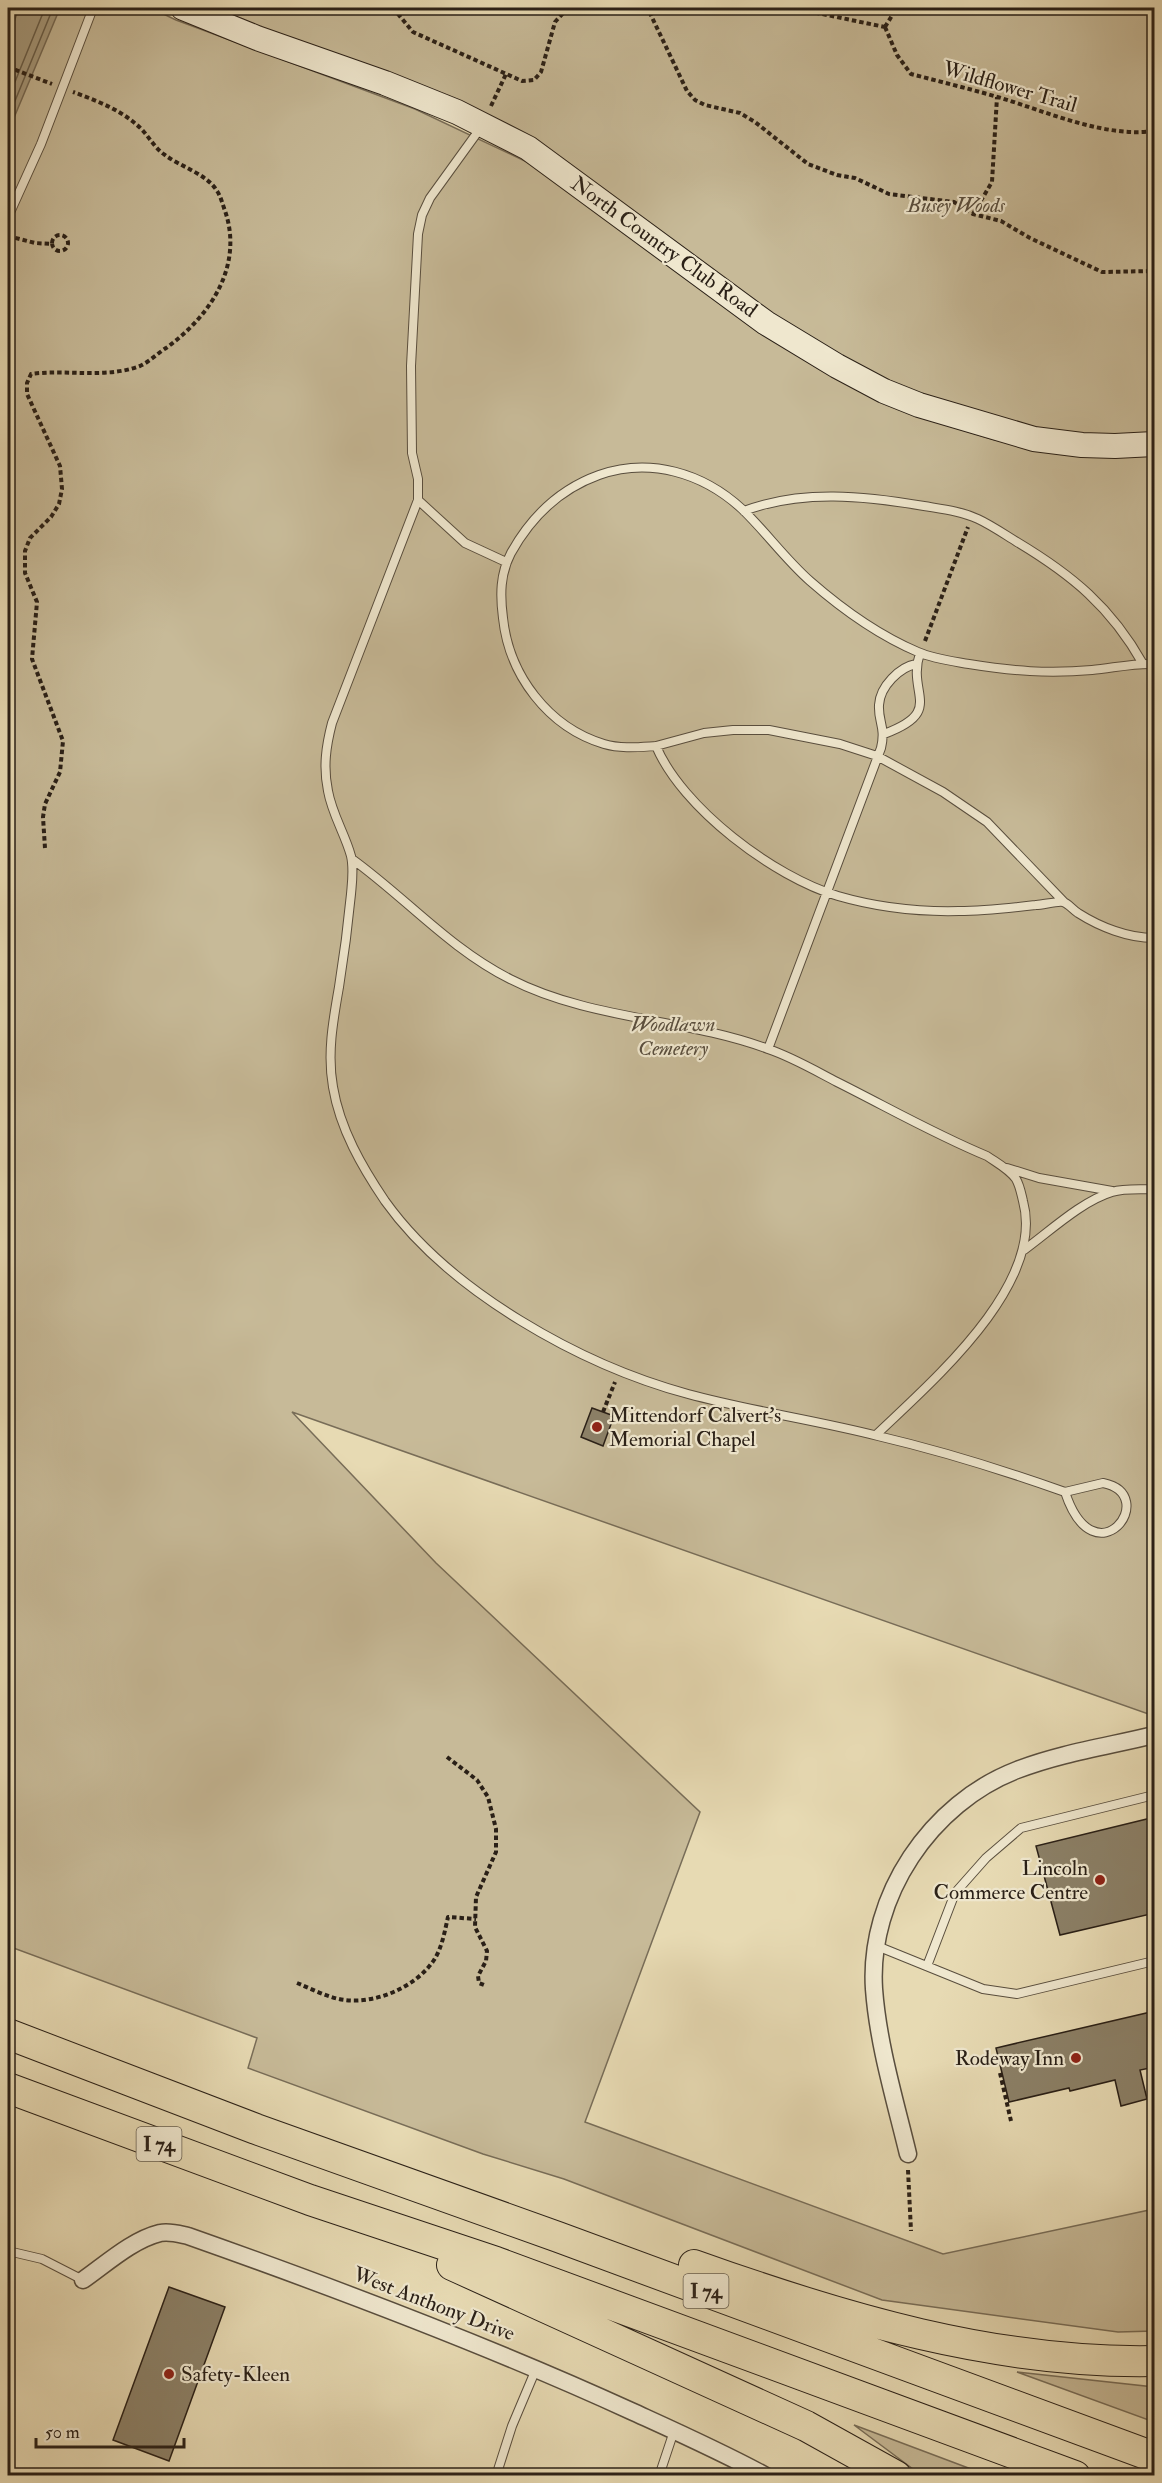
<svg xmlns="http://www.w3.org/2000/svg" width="1162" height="2483" viewBox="0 0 1162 2483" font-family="'IM FELL Double Pica',serif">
	<rect width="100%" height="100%" fill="#e7dab3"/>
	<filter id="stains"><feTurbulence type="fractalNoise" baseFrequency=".00333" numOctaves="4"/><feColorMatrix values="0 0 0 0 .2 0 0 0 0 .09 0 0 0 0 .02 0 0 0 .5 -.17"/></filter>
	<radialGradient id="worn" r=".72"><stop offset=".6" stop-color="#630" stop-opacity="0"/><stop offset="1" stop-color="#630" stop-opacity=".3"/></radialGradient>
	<!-- green -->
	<path fill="#c7ba98" stroke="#786d58" stroke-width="1.5" d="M8,8H151L176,20L415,109L527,162L772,339L819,369L862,391L927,419L995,440L1056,452L1154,455V1716L292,1412L436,1563L700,1812L585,2122L943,2254L1154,2209V2331L1118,2332L882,2300L564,2179L483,2154L248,2068L257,2038L8,1946Z
		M183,8H1154V444L1115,446L884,391L528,148Z
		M1017,2372L1154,2387V2422Z
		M854,2425L987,2475H921Z"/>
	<!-- water -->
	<path fill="#a79b7e" stroke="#756a55" stroke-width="1.5" d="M19,8H60L8,132V39Z"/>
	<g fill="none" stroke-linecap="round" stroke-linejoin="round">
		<!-- shore -->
		<path stroke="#685e4a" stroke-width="1.5" d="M8,99L45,8
			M8,118L53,8"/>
	</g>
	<!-- building -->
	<path fill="#8c8168" stroke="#2a2017" stroke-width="1.5" d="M592,1408L614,1416L603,1446L581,1437Z
		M1155,1817V1913L1060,1935L1036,1846Z
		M1155,2011V2067L1140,2070L1147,2099L1121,2106L1115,2080L1070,2091L1069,2088L1009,2102L996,2048Z
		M169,2287L225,2307L169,2461L113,2440Z"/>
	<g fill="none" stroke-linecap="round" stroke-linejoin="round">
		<!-- lane casing -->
		<g stroke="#594e3e" stroke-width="10">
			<path id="lane" d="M482,126L430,198L422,215L418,234L411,366L412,453L418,479V500L465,543L506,562
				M8,217L41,144L93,8
				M418,500L332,723C326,746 323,767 328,791C332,814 345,834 351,856C354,869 352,882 351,894C348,925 344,956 339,987C333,1021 327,1054 333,1087C340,1129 362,1167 385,1201C450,1292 581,1365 688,1394C751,1411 815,1420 878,1436C942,1451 1003,1470 1065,1492
				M744,511C802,489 865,496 924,506C942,509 961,511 978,519C991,525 1004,534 1017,542C1072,575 1111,607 1143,664
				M1154,664C1134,663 1113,668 1092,670C1048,674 1012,671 969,664C952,661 934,659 918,652C878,635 842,609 810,581C785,559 766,532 742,509C703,473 650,457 599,475C560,489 531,517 511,553C500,574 500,595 503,618C509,675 548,727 604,744C621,749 639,747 656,746C682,808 774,877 838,896C876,907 919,912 959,911C985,911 1010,908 1036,905C1043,905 1056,901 1063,902C1068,903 1073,910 1078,913C1100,927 1128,938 1154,938
				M884,734C946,711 906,694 920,653
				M656,746L704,733L733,730H769L840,744L877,756L943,792L987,822L1064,902
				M352,859C406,898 450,949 510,979C590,1020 684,1018 768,1049C792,1057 814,1070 837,1082C887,1107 936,1135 987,1156C997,1163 1009,1169 1016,1179C1020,1186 1021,1193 1023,1201C1046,1285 930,1383 876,1435
				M768,1049L881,748C886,727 878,722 879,705C880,686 900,667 916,664
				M1007,1168L1039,1178L1112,1191
				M1024,1250C1050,1231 1082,1201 1112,1192C1125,1188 1141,1190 1154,1189
				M1103,1483C1162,1495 1095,1583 1065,1492Z
				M877,1946L983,1989L1017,1994L1154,1961
				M927,1966L955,1893L986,1858L1021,1828L1154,1795
				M8,2251L42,2259L83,2280
				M496,2476L512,2426L536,2369
				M659,2476L674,2431"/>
		</g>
		<!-- street casing -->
		<g stroke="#594e3e" stroke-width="19">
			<path id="street" d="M908,2154C895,2100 878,2044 874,1989C868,1896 931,1803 1017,1770C1061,1753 1109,1746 1154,1735
				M83,2280C106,2264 132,2240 160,2233C170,2231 179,2234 188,2236C338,2289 487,2345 631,2411C677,2432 722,2452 766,2476"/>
		</g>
		<!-- secondary casing -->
		<g stroke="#2a2017" stroke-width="26">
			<path id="secondary" d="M183,8L257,38L385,83L457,112L528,148L766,323L837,366L884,391L919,405L1034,439L1082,445L1115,446L1154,444"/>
		</g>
		<!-- highway casing -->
		<g stroke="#2a2017" stroke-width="32">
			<path id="highway" d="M8,2034L256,2129L558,2237L1154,2457
				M8,2088L310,2200L496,2262L1075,2476
				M452,2265L806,2426L896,2476
				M694,2265C842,2318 996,2364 1154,2361"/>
		</g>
		<!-- path -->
		<path stroke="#2a2017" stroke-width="4" stroke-dasharray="4.5 3" stroke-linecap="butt" d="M393,8L413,32L522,81L534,80L541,72L555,22L568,8
			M644,8L648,9L687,91L695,100L705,105L740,113L755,122L808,164L837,175L855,178L889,194L954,202L973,214L1001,221L1030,238L1102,272L1154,271
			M809,8L817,13L885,27
			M885,27L897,55L911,74C941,82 971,89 1001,98C1047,112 1106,138 1154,131
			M885,27L896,9L899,8
			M8,67L52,84
			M491,106L506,74
			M973,214L992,182L997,97
			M52 243a8 8 0 1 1 16 0a8 8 0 1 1-16 0Z
			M8,236L35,243L52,244
			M925,641L968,527
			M45,848L43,817L45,804L60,772L63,741L32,659L37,602L25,573V551L30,538L51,517L59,504L62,489L60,466L27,394V383L31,374C67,369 105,379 140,366C149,362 158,353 166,348C211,316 245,264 224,208C222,202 220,195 217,191C207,174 181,167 165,155C154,148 148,134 137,125C119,109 95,100 73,92
			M603,1412L615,1382
			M447,1757L477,1780L488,1797L496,1829V1852L476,1897L475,1927L487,1951L486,1961L478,1976L479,1983L484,1985
			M297,1983C312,1989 328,1998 345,2000C376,2004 416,1987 434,1960C442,1948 445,1930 448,1917L476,1919
			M1000,2073L1011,2121
			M908,2170L911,2231"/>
		<!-- lane -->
		<use href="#lane" stroke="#efe7ce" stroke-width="8"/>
		<!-- street -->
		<use href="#street" stroke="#efe7ce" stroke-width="16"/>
		<!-- secondary -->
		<use href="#secondary" stroke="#efe7ce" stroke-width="24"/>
		<!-- highway -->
		<use href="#highway" stroke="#e7dab3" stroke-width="30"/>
	</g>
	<!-- markers -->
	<g fill="#8f2418" stroke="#efe7ce" stroke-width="2">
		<circle cx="597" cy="1427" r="6"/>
		<circle cx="1100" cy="1880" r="6"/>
		<circle cx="1076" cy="2058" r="6"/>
		<circle cx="169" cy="2374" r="6"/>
	</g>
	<g text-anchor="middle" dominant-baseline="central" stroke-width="4.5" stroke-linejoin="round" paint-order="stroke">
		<!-- shield labels -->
		<g fill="#efe7ce" stroke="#655c4e" stroke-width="1.5">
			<rect x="136.5" y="2127" width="45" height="34" rx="4.5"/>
			<rect x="683.5" y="2274" width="45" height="34" rx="4.5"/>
		</g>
		<g font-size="20" font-weight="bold" fill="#2a2017">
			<text x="159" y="2144">I 74</text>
			<text x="706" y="2291">I 74</text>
		</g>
		<!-- street labels -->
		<g font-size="21" fill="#2a2017" stroke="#efe7ce">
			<text transform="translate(1010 87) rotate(16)">Wildflower Trail</text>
			<text transform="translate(664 247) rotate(36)">North Country Club Road</text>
			<text transform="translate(434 2304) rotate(21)">West Anthony Drive</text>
		</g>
		<!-- park labels -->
		<g font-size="21" font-style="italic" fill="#594e3e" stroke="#efe7ce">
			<text x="956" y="205">Busey Woods</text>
			<text x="673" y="1024">Woodlawn<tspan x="673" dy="24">Cemetery</tspan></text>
		</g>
		<!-- poi labels -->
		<g font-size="21" fill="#2a2017" stroke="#efe7ce" text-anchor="start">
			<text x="609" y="1415">Mittendorf Calvert's<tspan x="609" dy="24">Memorial Chapel</tspan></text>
			<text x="1088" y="1868" text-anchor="end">Lincoln<tspan x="1088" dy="24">Commerce Centre</tspan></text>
			<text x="1064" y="2058" text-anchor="end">Rodeway Inn</text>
			<text x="181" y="2374">Safety-Kleen</text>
		</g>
	</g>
	<!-- margin -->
	<rect width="1162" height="2483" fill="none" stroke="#e7dab3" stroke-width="30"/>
	<rect x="9" y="9" width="1144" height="2465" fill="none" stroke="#2a2017" stroke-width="3"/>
	<rect x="15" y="15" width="1132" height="2453" fill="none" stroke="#2a2017" stroke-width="1.5"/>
	<!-- scale -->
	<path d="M36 2438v9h148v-9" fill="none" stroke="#2a2017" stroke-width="3"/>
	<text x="45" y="2438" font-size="18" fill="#2a2017" stroke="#efe7ce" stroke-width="4.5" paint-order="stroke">50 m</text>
	<rect width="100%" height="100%" filter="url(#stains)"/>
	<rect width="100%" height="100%" fill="url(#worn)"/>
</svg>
